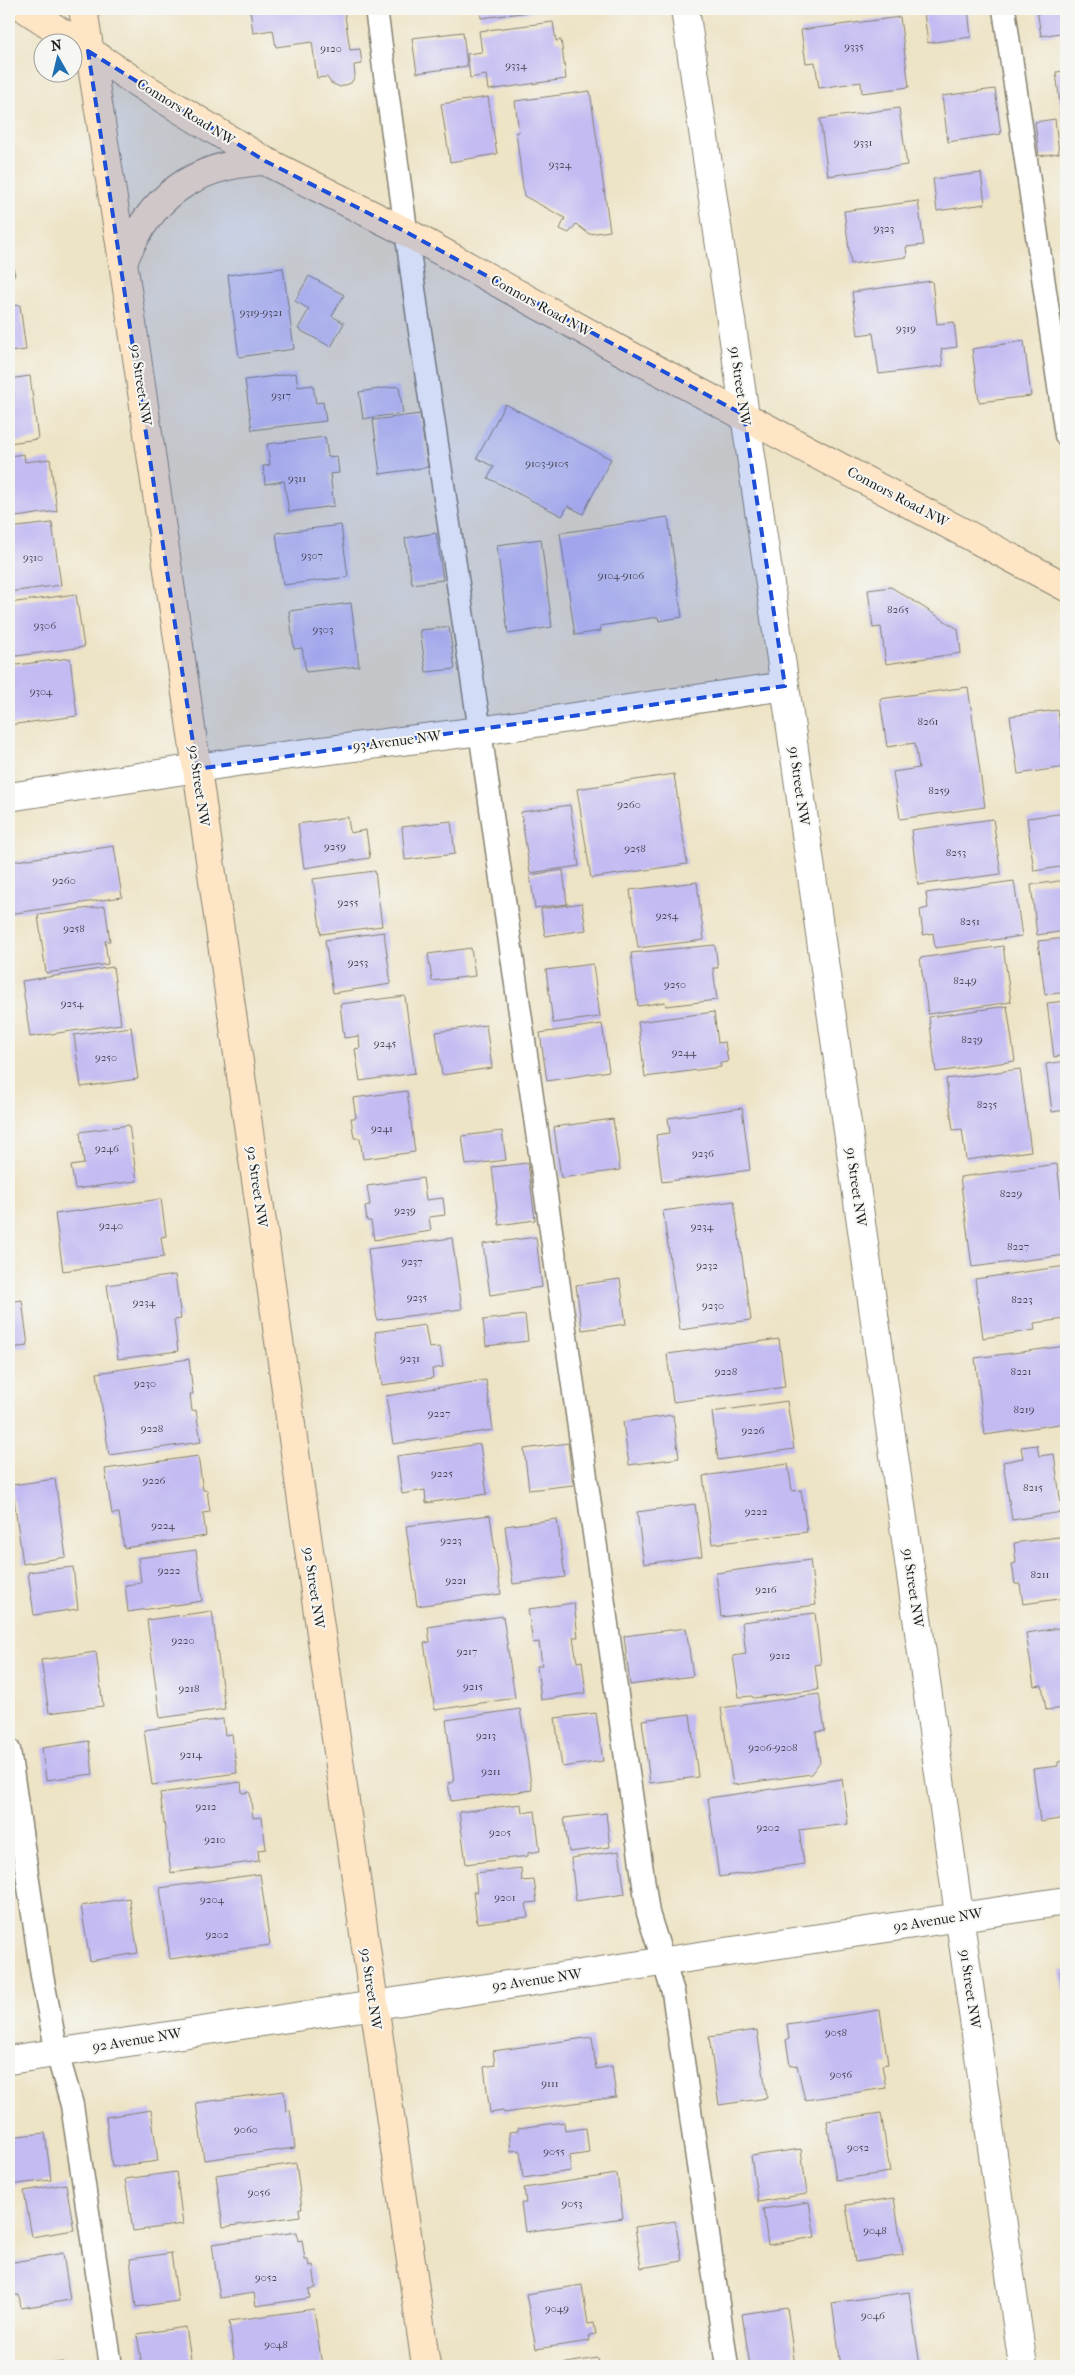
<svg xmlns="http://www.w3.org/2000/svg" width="1075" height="2375" viewBox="0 0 1075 2375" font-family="'IM FELL French Canon',serif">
	<rect width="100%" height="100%" fill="#f6f6f2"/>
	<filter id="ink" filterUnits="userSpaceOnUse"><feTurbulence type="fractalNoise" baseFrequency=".02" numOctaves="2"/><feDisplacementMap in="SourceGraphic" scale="10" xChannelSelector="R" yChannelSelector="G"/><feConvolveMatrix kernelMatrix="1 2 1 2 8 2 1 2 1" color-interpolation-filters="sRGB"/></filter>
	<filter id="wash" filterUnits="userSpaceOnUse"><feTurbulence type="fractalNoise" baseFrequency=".0096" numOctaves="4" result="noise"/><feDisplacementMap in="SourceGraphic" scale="20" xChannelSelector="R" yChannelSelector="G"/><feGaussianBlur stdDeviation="1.12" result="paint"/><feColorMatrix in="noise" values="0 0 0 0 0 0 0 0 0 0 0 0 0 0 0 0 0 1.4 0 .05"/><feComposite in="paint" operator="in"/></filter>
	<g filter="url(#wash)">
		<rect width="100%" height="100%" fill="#ede3c5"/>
		<g id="blocks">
			<!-- building -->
			<path fill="#c3bbf2" d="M250,9H344L350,50L360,49L362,64L354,65L355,76L351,83L340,87L331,83L327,77L317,78L312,42L276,47L273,30L253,33Z
				M480,9H547V10L481,18Z
				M787,9H815V10L787,14Z
				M941,9H968L971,37L928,43L924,13L941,11Z
				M1037,9H1066V32L1041,36Z
				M900,17L909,87L862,93L861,82L819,88L815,62L806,63L801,30Z
				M553,22L556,41L561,40L566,79L488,90L486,75L470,78L467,54L482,52L479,31Z
				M463,32L467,66L417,73L412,38Z
				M1066,71V120H1062L1056,72Z
				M995,89L1001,134L948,142L942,96Z
				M590,91L610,231L589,234L576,224L569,233L560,229L565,218L524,196L516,132H519L515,101Z
				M488,97L497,154L450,162L441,104Z
				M899,108L907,165L828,176L820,119Z
				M1055,119L1059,153L1039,156L1035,122Z
				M981,173L985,204L937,211L933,179Z
				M918,201L924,245L906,247L907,257L851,264L844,211Z
				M9,253L15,275L9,276Z
				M283,268L294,349L239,357L228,275Z
				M309,276L344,295L332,316L344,323L331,347L298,329L309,309L295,301Z
				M932,281L937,324L954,322L957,347L941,349L943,366L879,374L873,333L858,335L852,292Z
				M20,305L26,350L9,352V306Z
				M1024,341L1031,396L979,402L972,349Z
				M296,373L298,387L313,385L316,403L323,402L326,421L252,430L245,380Z
				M30,376L38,439L9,443V379Z
				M399,386L403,413L363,419L359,392Z
				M505,404L611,459L583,514L568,506L562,516L488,478L494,467L477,458Z
				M420,414L428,467L380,474L373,420Z
				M325,437L328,457L337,456L339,473L330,474L334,506L289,512L284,481L265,484L263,466L270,465L267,444Z
				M24,454L25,462L50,459L57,511L9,518V456Z
				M668,517L682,617L659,621L658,617L600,626L601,631L575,635L560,533Z
				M52,523L61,585L9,592V528Z
				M341,525L348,577L283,585L276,533Z
				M436,533L443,580L412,584L405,538Z
				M541,539L552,627L508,634L497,545Z
				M891,587L958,629L961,653L886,664L881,627L873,628L868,590Z
				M76,594L84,647L9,657V603Z
				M351,603L359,666L306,672L302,648L294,649L289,611Z
				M449,627L455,669L426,672L420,630Z
				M70,658L77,716L9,725V666Z
				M968,687L985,807L900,819L893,772L919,768L915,743L887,747L880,699Z
				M1058,710L1066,767L1018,774L1010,716Z
				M674,774L687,864L591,878L577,789Z
				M570,805L579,866L530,873L521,812Z
				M1066,813V866L1034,871L1027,818Z
				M348,817L350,833L366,830L370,858L304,868L298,824Z
				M993,819L1001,874L918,885L911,830Z
				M451,821L455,854L405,860L402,827Z
				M114,846L122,897L9,914V862Z
				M563,870L567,904L535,908L530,875Z
				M375,871L382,926L321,934L313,879Z
				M1066,880V931L1037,935L1031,885Z
				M1014,881L1022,936L935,948L933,933L923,935L920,910L928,908L926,893Z
				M697,882L704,940L638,948L630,890Z
				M582,903L586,930L545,936L541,909Z
				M105,906L110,941H105L108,964L46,973L38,915Z
				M384,932L391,984L333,993L325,940Z
				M1066,938V992L1045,995L1038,941Z
				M715,945L718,968H713L717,1000L666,1006L665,1002L638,1006L631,953Z
				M1003,946L1011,1002L928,1014L920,958Z
				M471,948L475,976L432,981L428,954Z
				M593,964L600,1017L553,1023L546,970Z
				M113,967L121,1024L30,1037L22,981Z
				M405,996L415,1073L360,1081L355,1049L360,1048L359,1036L344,1038L340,1004Z
				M1066,1001V1055L1054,1057L1047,1003Z
				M1007,1006L1015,1061L936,1072L929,1017Z
				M714,1012L718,1043L725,1042L728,1062L720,1063L721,1067L645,1077L638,1022Z
				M602,1024L609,1071L547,1081L540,1033Z
				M486,1025L492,1068L442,1075L436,1032Z
				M131,1027L138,1079L81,1087L74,1035Z
				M1066,1061V1110L1052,1112L1046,1064Z
				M1020,1069L1031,1151L966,1160L962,1129L953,1130L946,1079Z
				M407,1091L415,1152L363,1159L360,1138H354L351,1118H356L353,1098Z
				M742,1108L750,1170L662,1182L656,1135L670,1133L668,1118Z
				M613,1119L620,1170L561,1178L554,1127Z
				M129,1125L137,1181L75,1189L71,1166L84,1164L80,1132Z
				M502,1131L506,1160L466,1165L462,1136Z
				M528,1163L535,1220L499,1225L492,1167Z
				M1057,1164L1066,1237V1255L972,1267L960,1177Z
				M423,1178L426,1200L443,1198L445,1215L429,1217L431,1231L374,1240L371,1221H367L365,1206L370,1205L367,1186Z
				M161,1199L166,1236L161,1237L164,1257L63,1271L55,1214Z
				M734,1201L751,1320L680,1330L663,1211Z
				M536,1237L542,1287L490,1295L483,1244Z
				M452,1238L462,1309L377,1320L368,1249Z
				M1066,1266V1319L1034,1323L1035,1330L983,1338L975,1279Z
				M175,1275L181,1319L174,1320L178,1351L118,1359L107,1285Z
				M620,1279L626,1324L582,1330L576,1285Z
				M22,1300L28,1346L9,1348V1302Z
				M525,1315L528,1341L486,1346L483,1320Z
				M425,1325L429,1348L440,1347L443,1367L432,1369L433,1378L382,1385L375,1332Z
				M779,1339L785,1387L673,1402L667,1354Z
				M1066,1346V1423L985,1435L975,1358Z
				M189,1359L193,1394H190L192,1411L196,1410L201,1442L109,1455L97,1373Z
				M486,1380L493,1430L393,1444L386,1396Z
				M787,1401L794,1449L718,1460L712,1412Z
				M673,1415L679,1458L629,1465L623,1422Z
				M568,1443L573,1485L529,1490L524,1449Z
				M480,1444L487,1494L426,1503L425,1490L402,1494L397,1456Z
				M1037,1445L1039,1456L1054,1454L1062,1512L1012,1520L1003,1462L1023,1458L1021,1447Z
				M198,1456L203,1490H207L210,1512L203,1513L206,1536L124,1548L119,1513L112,1514L105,1469Z
				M788,1464L792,1491L801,1490L807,1532L712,1544L703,1476Z
				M55,1479L66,1557L23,1564L12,1485Z
				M695,1504L702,1556L644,1564L637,1512Z
				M490,1515L501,1594L417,1606L406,1526Z
				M557,1519L565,1577L513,1584L505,1526Z
				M1066,1536V1598L1023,1604L1020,1584H1015L1012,1564L1016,1563L1014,1543Z
				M196,1550L202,1601L128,1612L125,1585L141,1583L138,1558Z
				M810,1560L816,1605L721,1617L716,1573Z
				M73,1567L78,1609L34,1615L28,1572Z
				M574,1603L578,1637H573L577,1662L582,1661L586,1693L541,1700L537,1666L542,1665L539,1642L533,1643L528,1609Z
				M212,1611L225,1709L160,1718L147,1620Z
				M815,1613L821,1664L815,1665L818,1690L753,1698L752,1696L739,1697L733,1656L746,1654L742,1622Z
				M503,1616L515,1698L435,1710L424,1643L430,1642L428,1627Z
				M1066,1627V1708L1046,1710L1042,1685L1034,1686L1026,1633Z
				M686,1628L693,1676L630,1685L624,1636Z
				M96,1652L103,1706L49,1713L41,1660Z
				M819,1694L825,1731L816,1732L820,1762L811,1774L733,1785L721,1708Z
				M520,1709L532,1790L451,1801L448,1783L454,1782L446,1720Z
				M596,1713L603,1761L562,1767L555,1718Z
				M690,1714L698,1777L650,1783L642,1720Z
				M223,1719L225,1735L232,1734L237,1773L152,1785L144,1730Z
				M89,1741L93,1774L46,1780L42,1748Z
				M1066,1760V1818L1040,1822L1033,1769L1058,1766V1762Z
				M842,1779L848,1824L799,1830L804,1864L719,1877L708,1798Z
				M241,1782L242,1793L250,1792L253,1818L262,1817L266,1849L258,1850L259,1861L171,1873L160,1793Z
				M521,1804L522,1813L535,1811L540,1851L528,1853V1856L466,1864L459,1812Z
				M606,1813L610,1847L569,1852L564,1818Z
				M619,1851L625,1894L576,1901L571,1858Z
				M521,1868L522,1881L534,1880L537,1902L526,1903L528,1917L477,1923L473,1892H477L475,1873Z
				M260,1874L270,1945L170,1959L160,1888Z
				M129,1898L138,1953L90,1961L81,1906Z
				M1066,1970V2007H1065L1060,1971Z
				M880,2010L888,2064L882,2065L886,2088L805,2100L797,2065L790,2066L786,2040L789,2039L787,2024Z
				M757,2030L767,2098L719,2105L709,2037Z
				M592,2037L596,2069L612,2066L616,2097L504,2113L503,2111L490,2113L484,2067L495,2065L493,2051Z
				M284,2091L286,2111L290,2110L295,2148L204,2160L196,2103Z
				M151,2110L158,2161L112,2167L106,2117Z
				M881,2113L890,2172L836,2180L827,2121Z
				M564,2122L565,2131L586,2128L589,2153L569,2156L571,2171L523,2178L520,2150L511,2151L509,2132L518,2131V2128Z
				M45,2133L51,2180L9,2185V2137Z
				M801,2149L807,2194L758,2202L751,2156Z
				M296,2163L302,2209H299L300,2216L223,2227L216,2175Z
				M176,2172L183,2224L133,2231L125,2179Z
				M617,2174L623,2218L525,2232L521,2203H526L524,2188Z
				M66,2184L74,2230L32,2237L24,2191Z
				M894,2198L903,2255L855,2262L846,2205Z
				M809,2202L815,2237L768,2245L763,2209Z
				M675,2221L682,2261L641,2268L635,2227Z
				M297,2232L298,2241L302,2240L305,2260H308L309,2266L313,2265L316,2288L309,2289L310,2298L256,2306L254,2293L220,2298L212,2244Z
				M63,2253L70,2300L21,2308L19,2295L9,2296V2263Z
				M171,2253L178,2301L136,2307L130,2259Z
				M582,2285L588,2324L594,2323L596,2334L589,2335L590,2341L536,2349L526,2294Z
				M909,2292L920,2366H841L832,2303Z
				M787,2307L795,2366H750L742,2314Z
				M314,2309L322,2366H235L229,2321Z
				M186,2327L192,2366H142L137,2334Z
				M598,2358L599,2366H553V2365Z
				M63,2362L64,2366H39V2365Z"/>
		</g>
	</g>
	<g filter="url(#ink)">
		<use href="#blocks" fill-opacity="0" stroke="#848070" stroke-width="1"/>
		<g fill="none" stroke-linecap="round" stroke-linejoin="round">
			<!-- lane casing -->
			<g stroke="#848070" stroke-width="25">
				<path id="lane" d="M376,9L418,318L480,731L648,1913L673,1992L727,2366
					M1004,9L1066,435
					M9,1750L42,1976L57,2053L72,2105L111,2366"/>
			</g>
			<!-- street casing -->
			<g stroke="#848070" stroke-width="30">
				<path id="street" d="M685,9L785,686L1023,2366
					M9,797L243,761L480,731L785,686
					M9,2060L1066,1901"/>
			</g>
			<!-- secondary casing -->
			<g stroke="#848070" stroke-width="30">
				<path id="secondary" d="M26,9L142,86L265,161L406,232L616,348L1066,587
					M83,9L123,262L197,769L426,2366
					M123,262C150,197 194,164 265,161"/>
			</g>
			<!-- lane -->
			<use href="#lane" stroke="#fff" stroke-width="22"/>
			<!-- street -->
			<use href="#street" stroke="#fff" stroke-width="28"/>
			<!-- secondary -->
			<use href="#secondary" stroke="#fde5c5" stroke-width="28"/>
		</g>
	</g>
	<!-- marked area -->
	<path fill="#1d4ed8" fill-opacity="0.2" stroke="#1d4ed8" stroke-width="4" stroke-dasharray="10 6" stroke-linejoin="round" d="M88,51L265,161L406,232L744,415L785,686L197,769Z"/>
	<g text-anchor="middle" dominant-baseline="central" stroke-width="4" stroke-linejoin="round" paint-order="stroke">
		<!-- number labels -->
		<g font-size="11" fill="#464452">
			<text x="854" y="46">9335</text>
			<text x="331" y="48">9120</text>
			<text x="516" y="65">9334</text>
			<text x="863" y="142">9331</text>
			<text x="560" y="164">9324</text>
			<text x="884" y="228">9323</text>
			<text x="261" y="312">9319-9321</text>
			<text x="906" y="328">9319</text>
			<text x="281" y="395">9317</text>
			<text x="547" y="463">9103-9105</text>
			<text x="297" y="478">9311</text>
			<text x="312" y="555">9307</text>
			<text x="33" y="557">9310</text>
			<text x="621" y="575">9104-9106</text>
			<text x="898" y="609">8265</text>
			<text x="45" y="625">9306</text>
			<text x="323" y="629">9303</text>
			<text x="41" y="691">9304</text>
			<text x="928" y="721">8261</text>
			<text x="939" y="790">8259</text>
			<text x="629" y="804">9260</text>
			<text x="335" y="846">9259</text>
			<text x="635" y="848">9258</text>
			<text x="956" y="852">8253</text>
			<text x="64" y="880">9260</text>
			<text x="348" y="902">9255</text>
			<text x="667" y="915">9254</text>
			<text x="970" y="921">8251</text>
			<text x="74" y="928">9258</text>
			<text x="358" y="962">9253</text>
			<text x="965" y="980">8249</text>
			<text x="675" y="984">9250</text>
			<text x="72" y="1003">9254</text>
			<text x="972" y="1039">8239</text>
			<text x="385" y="1043">9245</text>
			<text x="684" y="1052">9244</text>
			<text x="106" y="1057">9250</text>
			<text x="987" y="1104">8235</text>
			<text x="382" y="1128">9241</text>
			<text x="107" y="1148">9246</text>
			<text x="703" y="1153">9236</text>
			<text x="1011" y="1193">8229</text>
			<text x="405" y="1210">9239</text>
			<text x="111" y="1225">9240</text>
			<text x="702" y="1226">9234</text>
			<text x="1018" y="1246">8227</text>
			<text x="412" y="1261">9237</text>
			<text x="707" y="1265">9232</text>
			<text x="417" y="1297">9235</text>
			<text x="1022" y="1299">8223</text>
			<text x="144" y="1302">9234</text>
			<text x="713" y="1305">9230</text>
			<text x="410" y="1358">9231</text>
			<text x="726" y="1371">9228</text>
			<text x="1021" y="1371">8221</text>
			<text x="145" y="1383">9230</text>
			<text x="1024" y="1409">8219</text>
			<text x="439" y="1413">9227</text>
			<text x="152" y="1428">9228</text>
			<text x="753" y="1430">9226</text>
			<text x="442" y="1473">9225</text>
			<text x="154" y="1480">9226</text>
			<text x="1033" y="1487">8215</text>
			<text x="756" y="1511">9222</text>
			<text x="163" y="1525">9224</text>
			<text x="451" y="1540">9223</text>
			<text x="169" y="1570">9222</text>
			<text x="1040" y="1574">8211</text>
			<text x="456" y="1580">9221</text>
			<text x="766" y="1589">9216</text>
			<text x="183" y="1640">9220</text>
			<text x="467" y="1651">9217</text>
			<text x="780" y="1655">9212</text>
			<text x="473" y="1686">9215</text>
			<text x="189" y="1688">9218</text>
			<text x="486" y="1735">9213</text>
			<text x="773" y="1747">9206-9208</text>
			<text x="191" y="1754">9214</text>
			<text x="491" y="1771">9211</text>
			<text x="206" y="1806">9212</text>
			<text x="768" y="1827">9202</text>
			<text x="500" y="1832">9205</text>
			<text x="215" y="1839">9210</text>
			<text x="505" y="1897">9201</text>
			<text x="212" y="1899">9204</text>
			<text x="217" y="1934">9202</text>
			<text x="836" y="2032">9058</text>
			<text x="841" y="2074">9056</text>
			<text x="550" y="2083">9111</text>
			<text x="246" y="2129">9060</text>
			<text x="858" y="2147">9052</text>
			<text x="554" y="2151">9055</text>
			<text x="259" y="2192">9056</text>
			<text x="572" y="2203">9053</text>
			<text x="875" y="2230">9048</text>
			<text x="266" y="2277">9052</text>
			<text x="557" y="2308">9049</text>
			<text x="873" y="2315">9046</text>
			<text x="276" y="2344">9048</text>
		</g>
		<!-- street labels -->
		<g font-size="14" fill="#1c1c1c" stroke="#f6f6f2">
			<text transform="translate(186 112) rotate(32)">Connors Road NW</text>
			<text transform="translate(541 306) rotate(29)">Connors Road NW</text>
			<text transform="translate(141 385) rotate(82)">92 Street NW</text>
			<text transform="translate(740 386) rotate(82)">91 Street NW</text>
			<text transform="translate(898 497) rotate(28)">Connors Road NW</text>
			<text transform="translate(397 741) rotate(-7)">93 Avenue NW</text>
			<text transform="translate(199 786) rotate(82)">92 Street NW</text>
			<text transform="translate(799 786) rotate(82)">91 Street NW</text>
			<text transform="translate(257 1187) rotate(82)">92 Street NW</text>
			<text transform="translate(856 1187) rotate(82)">91 Street NW</text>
			<text transform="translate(314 1588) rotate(82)">92 Street NW</text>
			<text transform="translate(913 1588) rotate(82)">91 Street NW</text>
			<text transform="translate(938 1920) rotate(-9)">92 Avenue NW</text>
			<text transform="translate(537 1980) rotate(-8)">92 Avenue NW</text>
			<text transform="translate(371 1989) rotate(82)">92 Street NW</text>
			<text transform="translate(970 1989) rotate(82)">91 Street NW</text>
			<text transform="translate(137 2040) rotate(-9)">92 Avenue NW</text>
		</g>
	</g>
	<!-- margin -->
	<rect width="1075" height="2375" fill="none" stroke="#f6f6f2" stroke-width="30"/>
	<!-- north arrow -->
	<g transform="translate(58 58) rotate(352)"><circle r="24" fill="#f6f6f2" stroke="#9f9f9c"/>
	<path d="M0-4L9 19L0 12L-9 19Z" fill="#1f6fb2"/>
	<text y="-8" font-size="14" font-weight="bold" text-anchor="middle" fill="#1c1c1c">N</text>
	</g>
</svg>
